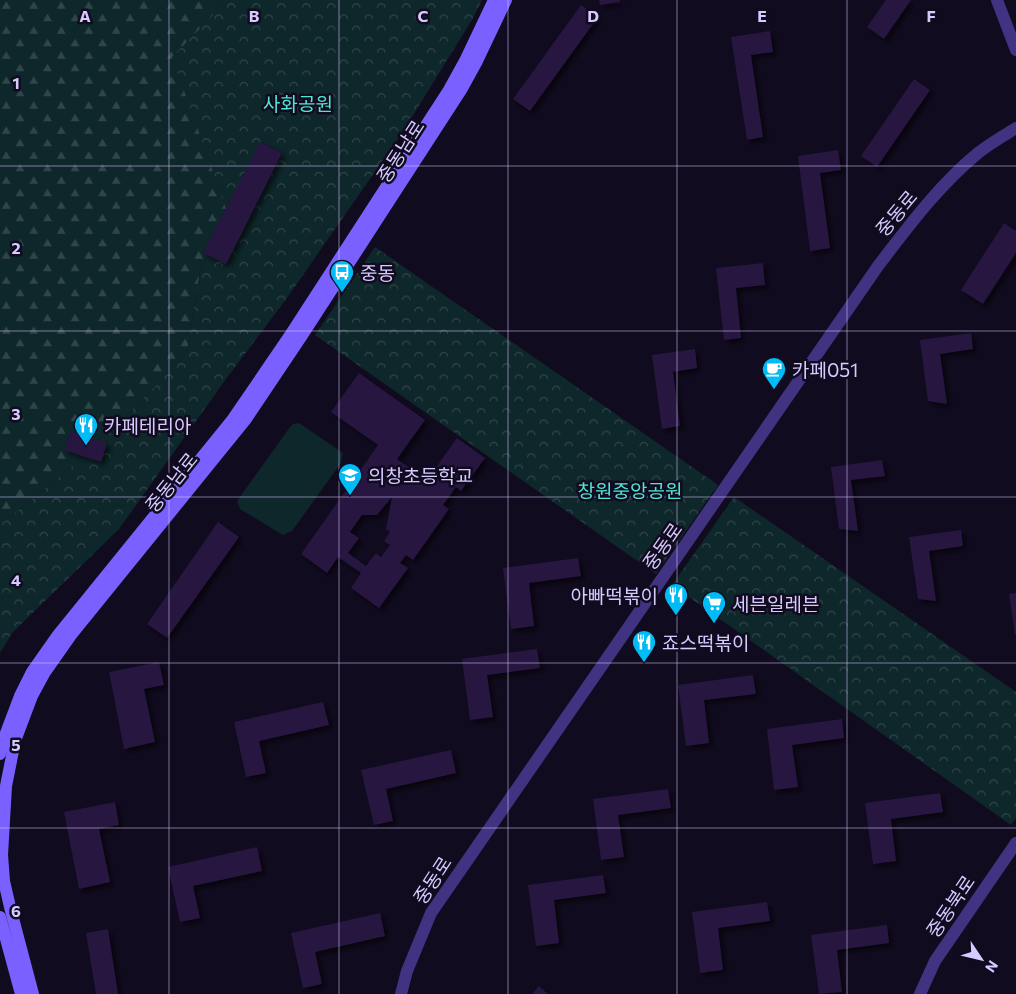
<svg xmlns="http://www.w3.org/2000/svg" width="1016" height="994" viewBox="0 0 1016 994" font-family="Commissioner,'Noto Sans KR',sans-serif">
	<defs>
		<pattern id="forest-firs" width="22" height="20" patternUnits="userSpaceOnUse" patternTransform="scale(1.25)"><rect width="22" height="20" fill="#0e272a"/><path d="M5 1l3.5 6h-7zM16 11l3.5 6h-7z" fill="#30454a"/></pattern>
		<pattern id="park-crowns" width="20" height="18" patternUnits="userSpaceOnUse" patternTransform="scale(1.25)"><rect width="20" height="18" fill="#0e272a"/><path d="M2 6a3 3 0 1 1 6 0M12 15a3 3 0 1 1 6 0" fill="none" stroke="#30454a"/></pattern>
		<filter id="shadow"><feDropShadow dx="3.5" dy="3.5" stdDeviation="2.5" flood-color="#0009"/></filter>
	</defs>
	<rect width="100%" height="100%" fill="#110b1f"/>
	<!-- forest -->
	<path fill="url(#forest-firs)" d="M0,0H228L173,57L227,211L200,272L187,353L105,438L28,503L0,524Z"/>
	<!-- park -->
	<path fill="url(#park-crowns)" d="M228,0H482L473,18L404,130L287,298L226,379L119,529L12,633L0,653V524L28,503L105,438L187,353L200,272L227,211L172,57Z
		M375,247L718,485L656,574L315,335Z
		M734,497L1016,692V818L1011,825L672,585Z"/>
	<!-- pitch -->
	<path fill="#0e272a" d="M299,423L343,453L341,463L292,531L283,535L240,509L237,501L290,427L293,424Z"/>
	<!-- building -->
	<path fill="#251641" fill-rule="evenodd" filter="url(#shadow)" d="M599,0H620V2L600,5Z
		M886,0H911L884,39L867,27Z
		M581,5L598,17L530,111L513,99Z
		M770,31L773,52L751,55L763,137L747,140L731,37Z
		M914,79L930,90L877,167L861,156Z
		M260,142L282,153L226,264L203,253Z
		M838,150L841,170L820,173L830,248L810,251L798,156Z
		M1004,223L1016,231V253L983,304L961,290Z
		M763,263L765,285L736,288L741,338L724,340L716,268Z
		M971,333L973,349L940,354L947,404L928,401L920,340Z
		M695,349L697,368L673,372L680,426L662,429L652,355Z
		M359,373L425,420L397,459L427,480L457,438L485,458L461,491L456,487L443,505L449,509L413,560L406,555L400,563L408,568L379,608L351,588L361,573L338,557L327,573L301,554L378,445L331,412ZM392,497L386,529L390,532L384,541L390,545L381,557L376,553L366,566L348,553L359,538L350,532L362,515H377Z
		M71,431L107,443L101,462L64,450Z
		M882,460L885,476L851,480L858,531L839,529L831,467Z
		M218,522L239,537L167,638L147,624Z
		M961,530L963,546L929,551L936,601L918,599L909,537Z
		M578,558L581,576L529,583L534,626L511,629L503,568Z
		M1016,593V635H1015L1009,594Z
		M537,649L540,668L487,675L493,717L470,720L462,659Z
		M159,662L164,685L144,689L155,742L124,749L109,672Z
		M753,675L756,694L704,700L709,743L686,746L678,685Z
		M323,702L329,725L259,741L266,773L246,777L234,722Z
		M842,719L844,738L792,745L798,787L774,790L767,729Z
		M451,750L456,773L386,789L393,821L374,825L361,770Z
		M668,789L671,808L618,815L624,857L601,860L593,799Z
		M940,793L943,812L891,819L896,861L873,864L865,803Z
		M115,802L119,825L99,829L110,882L79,889L64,812Z
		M257,847L262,871L193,886L200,918L180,922L168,867Z
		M603,875L606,893L554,900L559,943L536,946L528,885Z
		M767,902L770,921L718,928L723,970L700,973L692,912Z
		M380,913L385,936L315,952L322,984L303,988L291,933Z
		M887,925L889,943L837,950L842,992L819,994L811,935Z
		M108,929L118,994H96L86,933Z
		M539,986L548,994H532Z"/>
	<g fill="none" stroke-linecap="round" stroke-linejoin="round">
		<!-- street -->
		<path stroke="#413381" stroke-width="12" d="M997,0L1016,50
			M401,994L407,971L431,913L878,266C908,227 939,185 978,153C989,144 1003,136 1016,128
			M920,994L935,961L1016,843"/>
		<!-- secondary -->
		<path stroke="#7a61ff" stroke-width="12" d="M0,754L3,741L20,696L32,672L58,635L233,419L289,337L449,90L465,61L494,0
			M0,917L21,994
			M33,994L10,907L4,881L2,855L6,786L15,741L32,696L45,672L71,635L246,419L301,337L461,90L477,61L506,0"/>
	</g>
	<!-- grid -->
	<path fill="none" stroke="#d7caff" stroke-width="1" stroke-opacity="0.55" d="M169,0V994M339,0V994M508,0V994M677,0V994M847,0V994M0,166H1016M0,331H1016M0,497H1016M0,663H1016M0,828H1016"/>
	<!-- icons -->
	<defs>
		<g id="bus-pin" transform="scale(1.25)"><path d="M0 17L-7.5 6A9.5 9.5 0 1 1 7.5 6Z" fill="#00bbf5" stroke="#110b1f"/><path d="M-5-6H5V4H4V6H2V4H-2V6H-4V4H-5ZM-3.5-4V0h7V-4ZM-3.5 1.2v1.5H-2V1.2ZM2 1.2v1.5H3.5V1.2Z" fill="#fff"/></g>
		<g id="cafe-pin" transform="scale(1.25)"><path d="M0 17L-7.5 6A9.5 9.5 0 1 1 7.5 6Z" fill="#00bbf5" stroke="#110b1f"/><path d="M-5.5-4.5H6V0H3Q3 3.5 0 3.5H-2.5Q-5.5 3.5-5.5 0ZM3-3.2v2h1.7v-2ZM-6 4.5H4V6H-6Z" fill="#fff"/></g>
		<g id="restaurant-pin" transform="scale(1.25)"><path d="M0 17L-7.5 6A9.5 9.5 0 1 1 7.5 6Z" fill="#00bbf5" stroke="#110b1f"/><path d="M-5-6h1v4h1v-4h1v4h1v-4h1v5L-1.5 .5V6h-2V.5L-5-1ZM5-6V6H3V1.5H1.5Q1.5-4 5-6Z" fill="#fff"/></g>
		<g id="school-pin" transform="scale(1.25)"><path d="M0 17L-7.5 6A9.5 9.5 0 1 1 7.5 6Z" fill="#00bbf5" stroke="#110b1f"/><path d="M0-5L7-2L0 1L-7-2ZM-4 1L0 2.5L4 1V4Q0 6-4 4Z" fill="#fff"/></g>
		<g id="supermarket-pin" transform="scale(1.25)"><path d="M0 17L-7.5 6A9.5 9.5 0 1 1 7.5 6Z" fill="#00bbf5" stroke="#110b1f"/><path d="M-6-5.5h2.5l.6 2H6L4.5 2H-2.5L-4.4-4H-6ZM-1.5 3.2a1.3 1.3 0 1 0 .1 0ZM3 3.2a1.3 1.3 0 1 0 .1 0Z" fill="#fff"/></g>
	</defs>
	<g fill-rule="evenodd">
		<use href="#bus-pin" x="342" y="272"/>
		<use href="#cafe-pin" x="774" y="369"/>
		<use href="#restaurant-pin" x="86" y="425"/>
		<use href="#school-pin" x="350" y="475"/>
		<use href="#restaurant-pin" x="676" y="595"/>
		<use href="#supermarket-pin" x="714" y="603"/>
		<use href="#restaurant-pin" x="644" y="642"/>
	</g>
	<g text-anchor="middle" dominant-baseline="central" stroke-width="5" stroke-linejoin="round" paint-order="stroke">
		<!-- park labels -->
		<g font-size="19" fill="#50e5d4" stroke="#110b1f">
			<text x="298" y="103">사화공원</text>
			<text x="630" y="490">창원중앙공원</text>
		</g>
		<!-- street labels -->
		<g font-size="19" fill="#d7caff" stroke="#110b1f">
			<text transform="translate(400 151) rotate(-57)">중동남로</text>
			<text transform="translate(896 213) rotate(-50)">중동로</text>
			<text transform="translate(171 482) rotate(-51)">중동남로</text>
			<text transform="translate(662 546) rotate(-55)">중동로</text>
			<text transform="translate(432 880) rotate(-57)">중동로</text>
			<text transform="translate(950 906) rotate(-56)">중동북로</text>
		</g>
		<!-- poi labels -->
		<g font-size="19" fill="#d7caff" stroke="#110b1f" text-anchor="start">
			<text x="360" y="272">중동</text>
			<text x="792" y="369">카페051</text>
			<text x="104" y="425">카페테리아</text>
			<text x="368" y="475">의창초등학교</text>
			<text x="658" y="595" text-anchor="end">아빠떡볶이</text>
			<text x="732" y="603">세븐일레븐</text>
			<text x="662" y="642">죠스떡볶이</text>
		</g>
	</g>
	<g font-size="16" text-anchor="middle" font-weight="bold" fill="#d7caff" stroke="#110b1f" stroke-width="5" stroke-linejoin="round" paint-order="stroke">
		<text x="85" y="22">A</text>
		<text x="254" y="22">B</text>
		<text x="423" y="22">C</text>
		<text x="593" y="22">D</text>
		<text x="762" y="22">E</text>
		<text x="931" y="22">F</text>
		<text x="16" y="89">1</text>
		<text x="16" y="254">2</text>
		<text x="16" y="420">3</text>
		<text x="16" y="586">4</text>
		<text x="16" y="751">5</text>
		<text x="16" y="917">6</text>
	</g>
	<!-- north arrow -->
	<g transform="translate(981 959) rotate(125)" stroke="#110b1f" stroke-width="4" paint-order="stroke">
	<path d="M0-4L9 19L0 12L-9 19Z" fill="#d7caff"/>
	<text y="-8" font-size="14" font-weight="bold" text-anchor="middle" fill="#d7caff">N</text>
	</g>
</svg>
